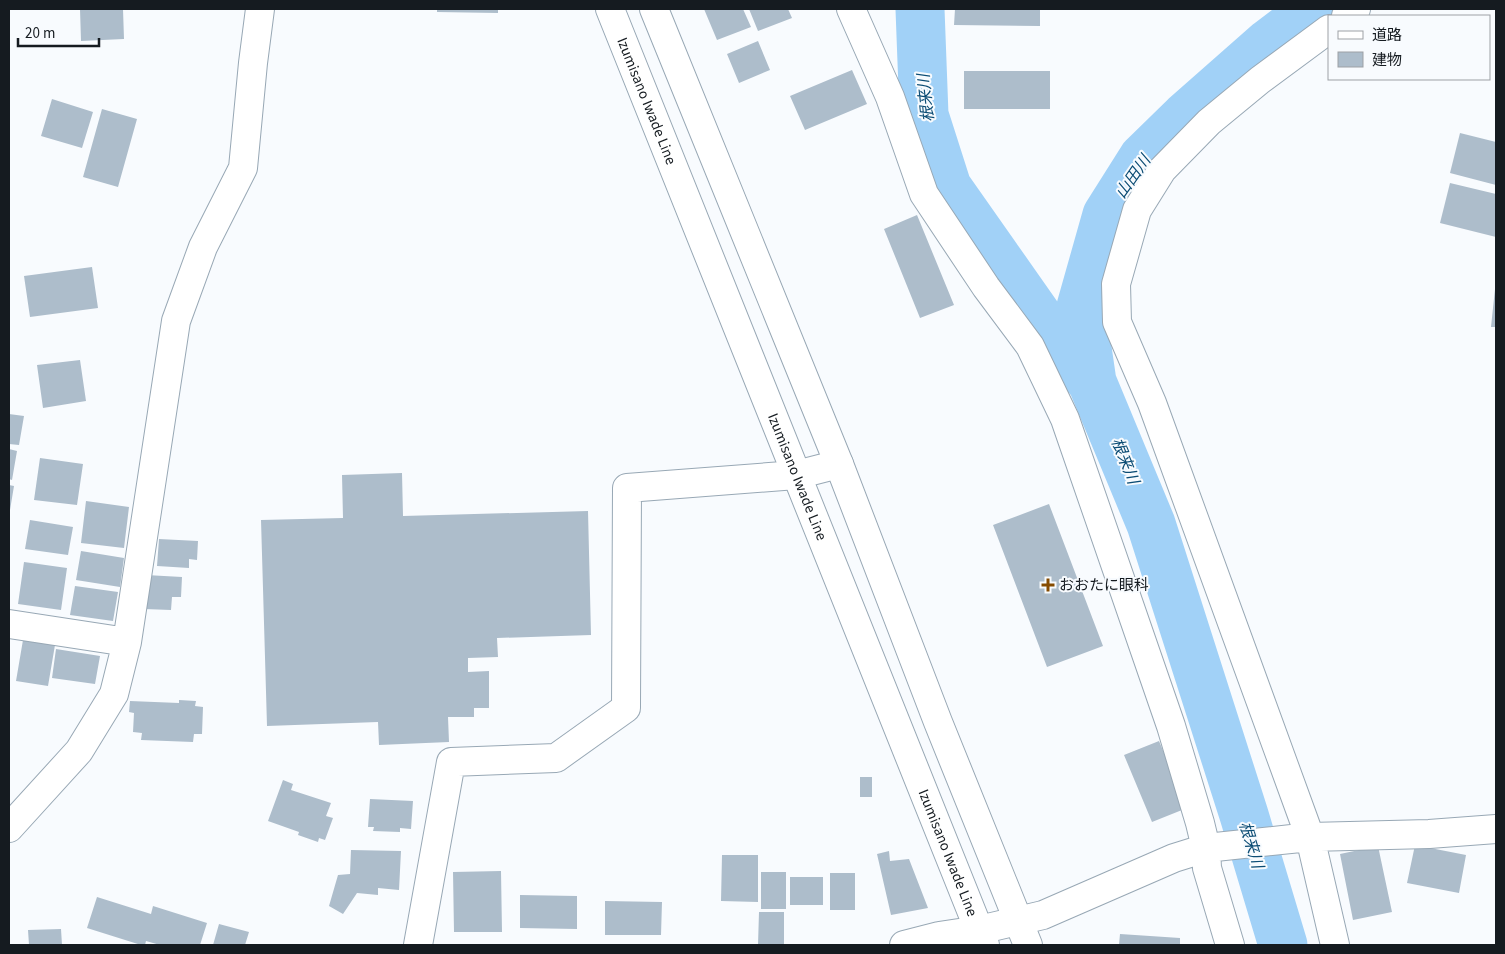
<svg xmlns="http://www.w3.org/2000/svg" width="1505" height="954" viewBox="0 0 1505 954" font-family="'Source Sans 3','Noto Sans JP',sans-serif">
	<rect width="100%" height="100%" fill="#f8fbfe"/>
	<g fill="none" stroke-linecap="round" stroke-linejoin="round">
		<!-- river -->
		<path stroke="#a1d1f7" stroke-width="49" d="M920,9L924,115L947,187L1046,328L1092,382L1151,524L1244,815L1283,945
			M1092,382L1081,307L1107,215L1143,158L1185,117L1269,43L1314,9"/>
	</g>
	<!-- building -->
	<path fill="#adbdcb" d="M80,9H123L124,39L81,41Z
		M437,9H498V13L437,12Z
		M704,9H743L751,27L717,40Z
		M749,9H788L792,18L758,31Z
		M955,9H1040V26L954,25Z
		M758,41L770,70L739,83L727,54Z
		M852,70L867,104L805,130L790,96Z
		M964,71H1050V109H964Z
		M52,99L93,112L82,148L41,136Z
		M102,109L137,119L118,187L83,177Z
		M1460,133L1496,142V185L1450,173Z
		M1450,183L1496,194V237L1440,223Z
		M917,215L954,305L920,318L884,229Z
		M92,267L98,308L30,317L24,276Z
		M1495,289H1496V327H1491Z
		M80,360L86,401L43,408L37,365Z
		M9,414L24,416L19,445L9,444Z
		M9,449L17,451L12,480L9,479Z
		M40,458L83,464L77,505L34,500Z
		M402,473L403,516L588,511L591,635L497,638L498,657L468,658V672L489,671V708H474V717H448L449,742L379,745L378,722L267,726L261,520L343,518L342,475Z
		M9,485L14,486L10,510H9Z
		M86,501L129,507L124,548L81,543Z
		M1049,504L1103,646L1047,667L993,525Z
		M30,520L73,527L68,555L25,549Z
		M159,539L198,541L197,560L189,559V568L157,566Z
		M81,551L124,558L120,587L76,580Z
		M24,562L67,568L61,610L18,604Z
		M146,575L182,577L181,597H172L171,610L144,609Z
		M75,586L118,592L113,621L70,615Z
		M23,640L55,645L48,686L16,681Z
		M56,649L100,656L95,684L52,678Z
		M179,700L196,701L195,706L203,707L202,734H194L193,742L141,740L142,733L133,732L134,713L129,712L130,701L179,703Z
		M1159,741L1187,808L1152,822L1124,755Z
		M860,777H872V797H860Z
		M283,780L293,784L291,790L331,803L326,816L333,818L325,840L319,838L318,842L298,835L299,832L268,821Z
		M370,799L413,801L411,829L400,828V832L373,831L374,827H368Z
		M1415,845L1466,855L1459,893L1407,883Z
		M1378,846L1392,912L1353,920L1340,854Z
		M351,850L401,851L399,890L378,888V895L357,893L343,914L329,906L338,875L350,874Z
		M889,851L890,861L909,859L928,908L891,915L877,854Z
		M722,855H758V902L721,901Z
		M501,871L502,932H454L453,872Z
		M761,872H786V909H761Z
		M830,873H855V910H830Z
		M790,877H823V905H790Z
		M520,895L577,896V929L520,928Z
		M97,897L151,914L153,906L207,923L200,945H160L146,941L145,945H141L87,928Z
		M605,901L662,902L661,935H605Z
		M759,912H784V945H758Z
		M219,924L249,932L245,945H213Z
		M61,929L62,945H29L28,930Z
		M1120,934L1180,938V945H1119Z"/>
	<g fill="none" stroke-linecap="round" stroke-linejoin="round">
		<!-- minor casing -->
		<g stroke="#98a8b5" stroke-width="30">
			<path id="minor" d="M851,9L890,97L924,194L986,287L1030,346L1065,419L1171,726L1200,823L1206,848L1207,868L1230,945
				M1346,16L1356,9
				M1329,29L1260,80L1209,122L1162,170L1137,210L1116,284L1117,322L1152,403L1310,837L1335,945
				M9,624L127,642
				M9,828L79,751L114,694L127,642L176,321L203,247L243,168L253,63L260,9
				M418,945L451,762L556,758L626,708L627,488L796,475L839,464
				M904,945L939,936L979,930L1043,915L1174,858L1206,848L1310,837L1429,834L1496,829"/>
		</g>
		<!-- major casing -->
		<g stroke="#98a8b5" stroke-width="30">
			<g id="major">
				<path id="s1" d="M610,9L985,945"/>
				<path d="M654,9L839,464L938,722L1028,945"/>
			</g>
		</g>
		<!-- minor -->
		<use href="#minor" stroke="#fff" stroke-width="28"/>
		<!-- major -->
		<use href="#major" stroke="#fff" stroke-width="28"/>
	</g>
	<!-- markers -->
	<path fill="#854b00" stroke="#f8fbfe" stroke-width="2" d="M1045.5 577.5h5v5h5v5h-5v5h-5v-5h-5v-5h5z"/>
	<g text-anchor="middle" dominant-baseline="central" stroke-width="4" stroke-linejoin="round" paint-order="stroke">
		<!-- street labels -->
		<g font-size="15" fill="#151b20" stroke="#f8fbfe">
			<text stroke="none"><textPath href="#s1" startOffset="99">Izumisano Iwade Line</textPath></text>
			<text stroke="none"><textPath href="#s1" startOffset="504">Izumisano Iwade Line</textPath></text>
			<text stroke="none"><textPath href="#s1" startOffset="909">Izumisano Iwade Line</textPath></text>
		</g>
		<!-- poi labels -->
		<g font-size="15" fill="#151b20" stroke="#f8fbfe" text-anchor="start">
			<text x="1059" y="585">おおたに眼科</text>
		</g>
		<!-- water labels -->
		<g font-size="16" font-style="italic" fill="#0b4c74" stroke="#f8fbfe">
			<text transform="translate(926 98) rotate(-96)">根来川</text>
			<text transform="translate(1133 177) rotate(-55)">山田川</text>
			<text transform="translate(1125 461) rotate(68)">根来川</text>
			<text transform="translate(1251 845) rotate(73)">根来川</text>
		</g>
	</g>
	<!-- border -->
	<rect width="1505" height="954" fill="none" stroke="#151b20" stroke-width="20"/>
	<!-- legend -->
	<rect x="1328" y="15" width="162" height="65" fill="#f8fbfe" stroke="#9da1a5"/>
	<rect x="1338" y="31" width="25" height="8" fill="#ffffff" stroke="#9da1a5"/>
	<text x="1372" y="40" font-size="15" fill="#151b20">道路</text>
	<rect x="1338" y="52" width="25" height="15" fill="#adbdcb" stroke="#9da1a5"/>
	<text x="1372" y="65" font-size="15" fill="#151b20">建物</text>
	<!-- scale -->
	<path d="M18 38v8h81v-8" fill="none" stroke="#151b20" stroke-width="2.5"/>
	<text x="25" y="38" font-size="15" fill="#151b20" stroke="#f8fbfe" stroke-width="4" paint-order="stroke">20 m</text>
</svg>
